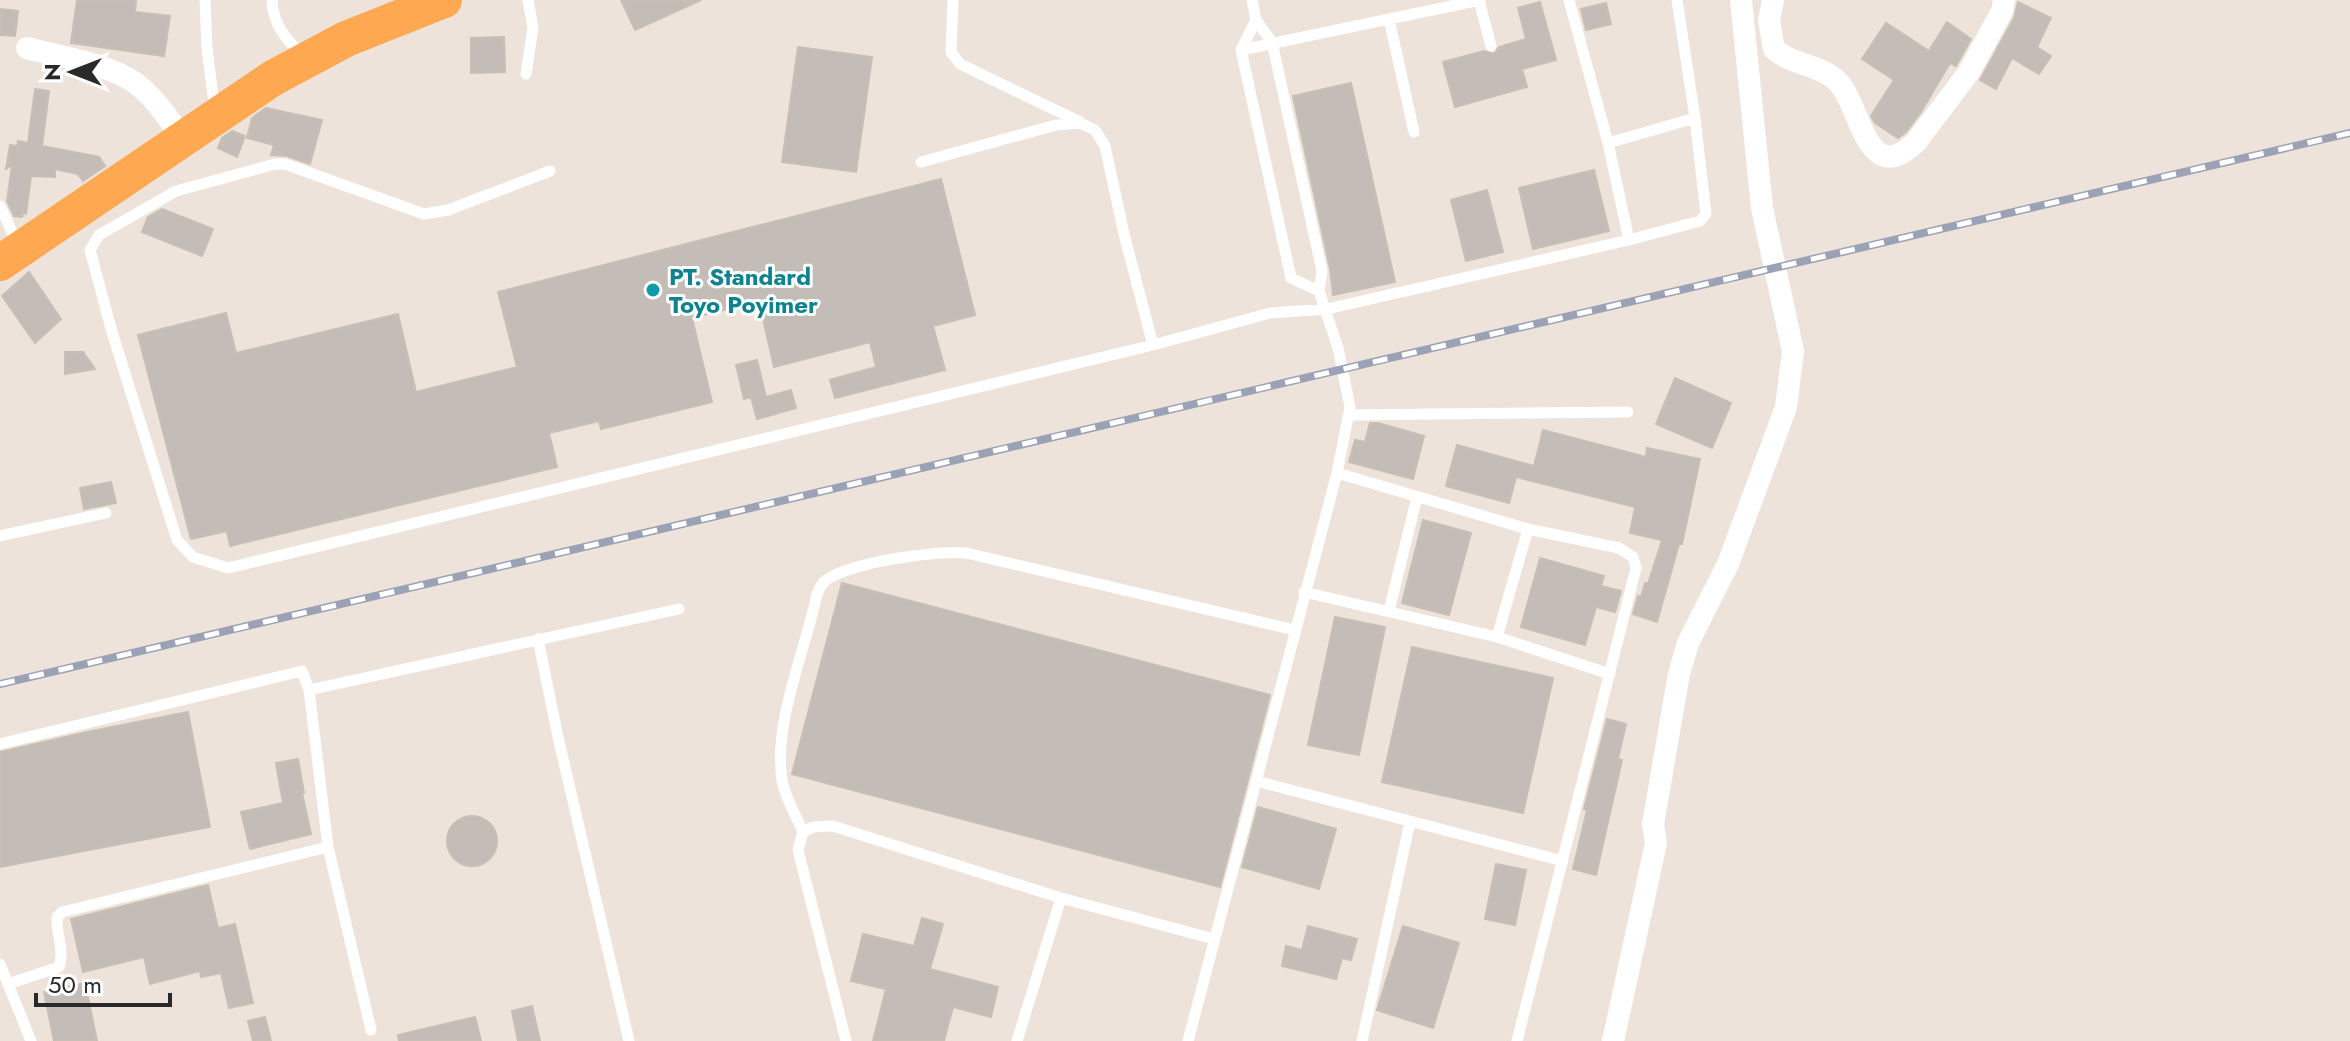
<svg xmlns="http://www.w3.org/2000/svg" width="2350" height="1041" viewBox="0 0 2350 1041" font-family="Jost,sans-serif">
	<rect width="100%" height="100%" fill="#ede3da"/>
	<!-- building -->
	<path fill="#c4bdb7" stroke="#c8bfb4" stroke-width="2" d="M77,0H136L135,12L170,16L164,56L71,43Z
		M621,0H701L635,30Z
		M1540,2L1556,60L1522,69L1527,87L1455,107L1443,62L1484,51L1494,54L1499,47L1526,39L1518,8Z
		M2018,2L2051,18L2037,47L2051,56L2039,74L2012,58L1996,89L1980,80L2014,18Z
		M1606,3L1611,24L1586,30L1581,9Z
		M0,9L18,11L15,36L0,35Z
		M1947,22L1971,39L1957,64L1956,66L1950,63L1921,112L1906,132L1898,138L1875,123L1871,116L1894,80L1862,59L1886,23L1929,51Z
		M504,37L505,72L471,73V38Z
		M798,47L872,57L856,172L782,162Z
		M1351,83L1395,282L1333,295L1330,269L1293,96Z
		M35,89L49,91L42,146L99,157L105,166L83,181L78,174L55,169V177L31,176L26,214L23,213L22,217L14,216L7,201L12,165L6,169L10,145L17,146L18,141L28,143Z
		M266,108L322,120L310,164L287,156L271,155L274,145L247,138L252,118Z
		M232,131L245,136L237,157L218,148L222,138Z
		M1594,170L1609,231L1533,249L1519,188Z
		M941,179L975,315L933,326L945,370L835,398L830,380L876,367L870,342L774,367L759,301L692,318L712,402L601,429L599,421L549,433L557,467L230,546L227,531L191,539L138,335L226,313L236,353L398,314L416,392L517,367L498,292Z
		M1487,190L1503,252L1466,261L1451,200Z
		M162,209L213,229L202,256L142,232L148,217Z
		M29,272L61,319L35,343L2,296Z
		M65,352H83L95,369L65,374Z
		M757,360L766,397L791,390L796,408L757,419L751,397L744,399L736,365Z
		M1675,378L1731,403L1712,448L1656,424Z
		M1370,423H1378L1424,436L1413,479L1349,462L1355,440L1365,442Z
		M1543,430L1646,457L1647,448L1700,459L1682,544H1679L1657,622L1633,614L1638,596L1641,597L1645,583L1648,584L1662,540L1630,533L1635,507L1516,477L1509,503L1446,486L1457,445L1534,466Z
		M111,482L116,503L84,509L80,488Z
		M1423,520L1471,533L1449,615L1402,603Z
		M1540,558L1604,576L1601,586L1621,591L1615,612L1596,607L1585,645L1521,627Z
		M842,583L1270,695L1220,887L792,774Z
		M1335,617L1385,627L1359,755L1308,745Z
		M1412,647L1553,678L1523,813L1382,782Z
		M188,712L210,827L0,867V752L87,732Z
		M1607,719L1626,724L1618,759L1622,760L1596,875L1573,869L1587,810L1584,809Z
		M298,759L304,793H302L311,834L250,849L241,812L283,803L276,763Z
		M1258,807L1336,829L1319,889L1242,867Z
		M447 841a25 25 0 1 1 50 0a25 25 0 1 1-50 0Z
		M1496,864L1526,870L1515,925L1485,919Z
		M208,885L218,928L235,924L253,1003L229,1008L221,973L201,977L200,971L150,984L144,957L83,972L71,919Z
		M922,918L943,924L930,969L998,987L991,1017L953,1007L944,1041H873L886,989L851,981L863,934L914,946Z
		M1308,926L1357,939L1351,960L1342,958L1336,979L1282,966L1286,946L1302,950Z
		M1403,926L1459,943L1433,1028L1377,1010Z
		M85,983L97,1041H54L44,992Z
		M532,1006L540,1041H518L512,1011Z
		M265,1017L271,1041H253L248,1021Z
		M475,1017L481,1041H399L398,1035Z"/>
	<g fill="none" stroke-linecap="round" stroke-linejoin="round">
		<!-- service -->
		<path stroke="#fff" stroke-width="11" d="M205,0L207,48L215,112
			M272,0C273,25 286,39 303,56
			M953,0L951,52L960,64L1080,122
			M1479,0L1491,46
			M1569,0L1608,143L1629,240
			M1389,19L1414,132
			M1256,20L1241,50L1291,278L1319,291
			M1241,50L1480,0
			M526,74L533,28L528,0
			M1608,143L1695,118
			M921,162L1056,125L1080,123L1095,130L1105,146L1124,234L1153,345
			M550,171L448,210L424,214L285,164H275L176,191L99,235L90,250L112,332L177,540L193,557L228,568L1153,345L1270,313L1327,309L1629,240L1700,221L1706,214L1695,118L1677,0
			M0,206L18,245
			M1349,415L1628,412
			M1337,473L1528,529L1619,548L1633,557L1636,568L1517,1041
			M0,536L106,513
			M1304,592L1497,637L1610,674
			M1389,611L1417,497
			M1497,637L1528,529
			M538,639L558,737L629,1041
			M309,690L328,847L371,1030
			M0,744L302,671L309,690L679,609
			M1256,781L1563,861
			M803,832C796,815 785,798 782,780C773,723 805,652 817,594C819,591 820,586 823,583C841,563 938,550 966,553L1295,630
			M0,964L31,1041
			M8,984L59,967C65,951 56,934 57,917L62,912L328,847
			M846,1041L798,850L803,832L813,827L833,826L1061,898L1214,939
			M1017,1041L1061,898
			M1188,1041L1337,473L1350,407L1338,348L1319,291L1322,271L1272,42L1256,20L1252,0
			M1362,1041L1410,822"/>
		<!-- minor -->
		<path stroke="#fff" stroke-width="22" d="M1773,0L1769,20L1774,49C1792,65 1817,64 1835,79C1861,99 1864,192 1916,142L1969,72L2002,11L2004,0
			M27,48C57,56 102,63 129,79C152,92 167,118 184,139
			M1613,1041L1656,843L1653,824L1679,674L1688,643L1728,564L1786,407L1793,351L1762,208L1741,0"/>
		<!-- trunk -->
		<path stroke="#fea852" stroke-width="36" d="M0,263L273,78L346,39L444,0"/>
		<!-- rail casing -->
		<g stroke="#9ca2b6" stroke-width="8">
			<path id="rail" d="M0,684L2350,133"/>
		</g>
		<!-- rail -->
		<use href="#rail" stroke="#fff" stroke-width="5" stroke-dasharray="15" stroke-linecap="butt"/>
	</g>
	<!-- markers -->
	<circle fill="#0f9aa8" stroke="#fff" stroke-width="3" cx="653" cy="290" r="8"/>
	<g text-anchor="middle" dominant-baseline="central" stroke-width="6" stroke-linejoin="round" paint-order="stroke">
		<!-- culture labels -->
		<g font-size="24" font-weight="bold" fill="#0d838f" stroke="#fff" text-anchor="start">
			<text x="669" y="276">PT. Standard<tspan x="669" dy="28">Toyo Poyimer</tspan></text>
		</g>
	</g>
	<!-- north arrow -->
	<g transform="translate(72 72) rotate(270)" stroke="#ffffff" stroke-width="6" paint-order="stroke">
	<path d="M0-6L14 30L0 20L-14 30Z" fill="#292929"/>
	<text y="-12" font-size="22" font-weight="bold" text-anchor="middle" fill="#292929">N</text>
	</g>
	<!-- scale -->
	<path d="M36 993v12h134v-12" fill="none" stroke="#292929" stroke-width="4"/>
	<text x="48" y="993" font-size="24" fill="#292929" stroke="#ffffff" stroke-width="6" paint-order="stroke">50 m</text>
</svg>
